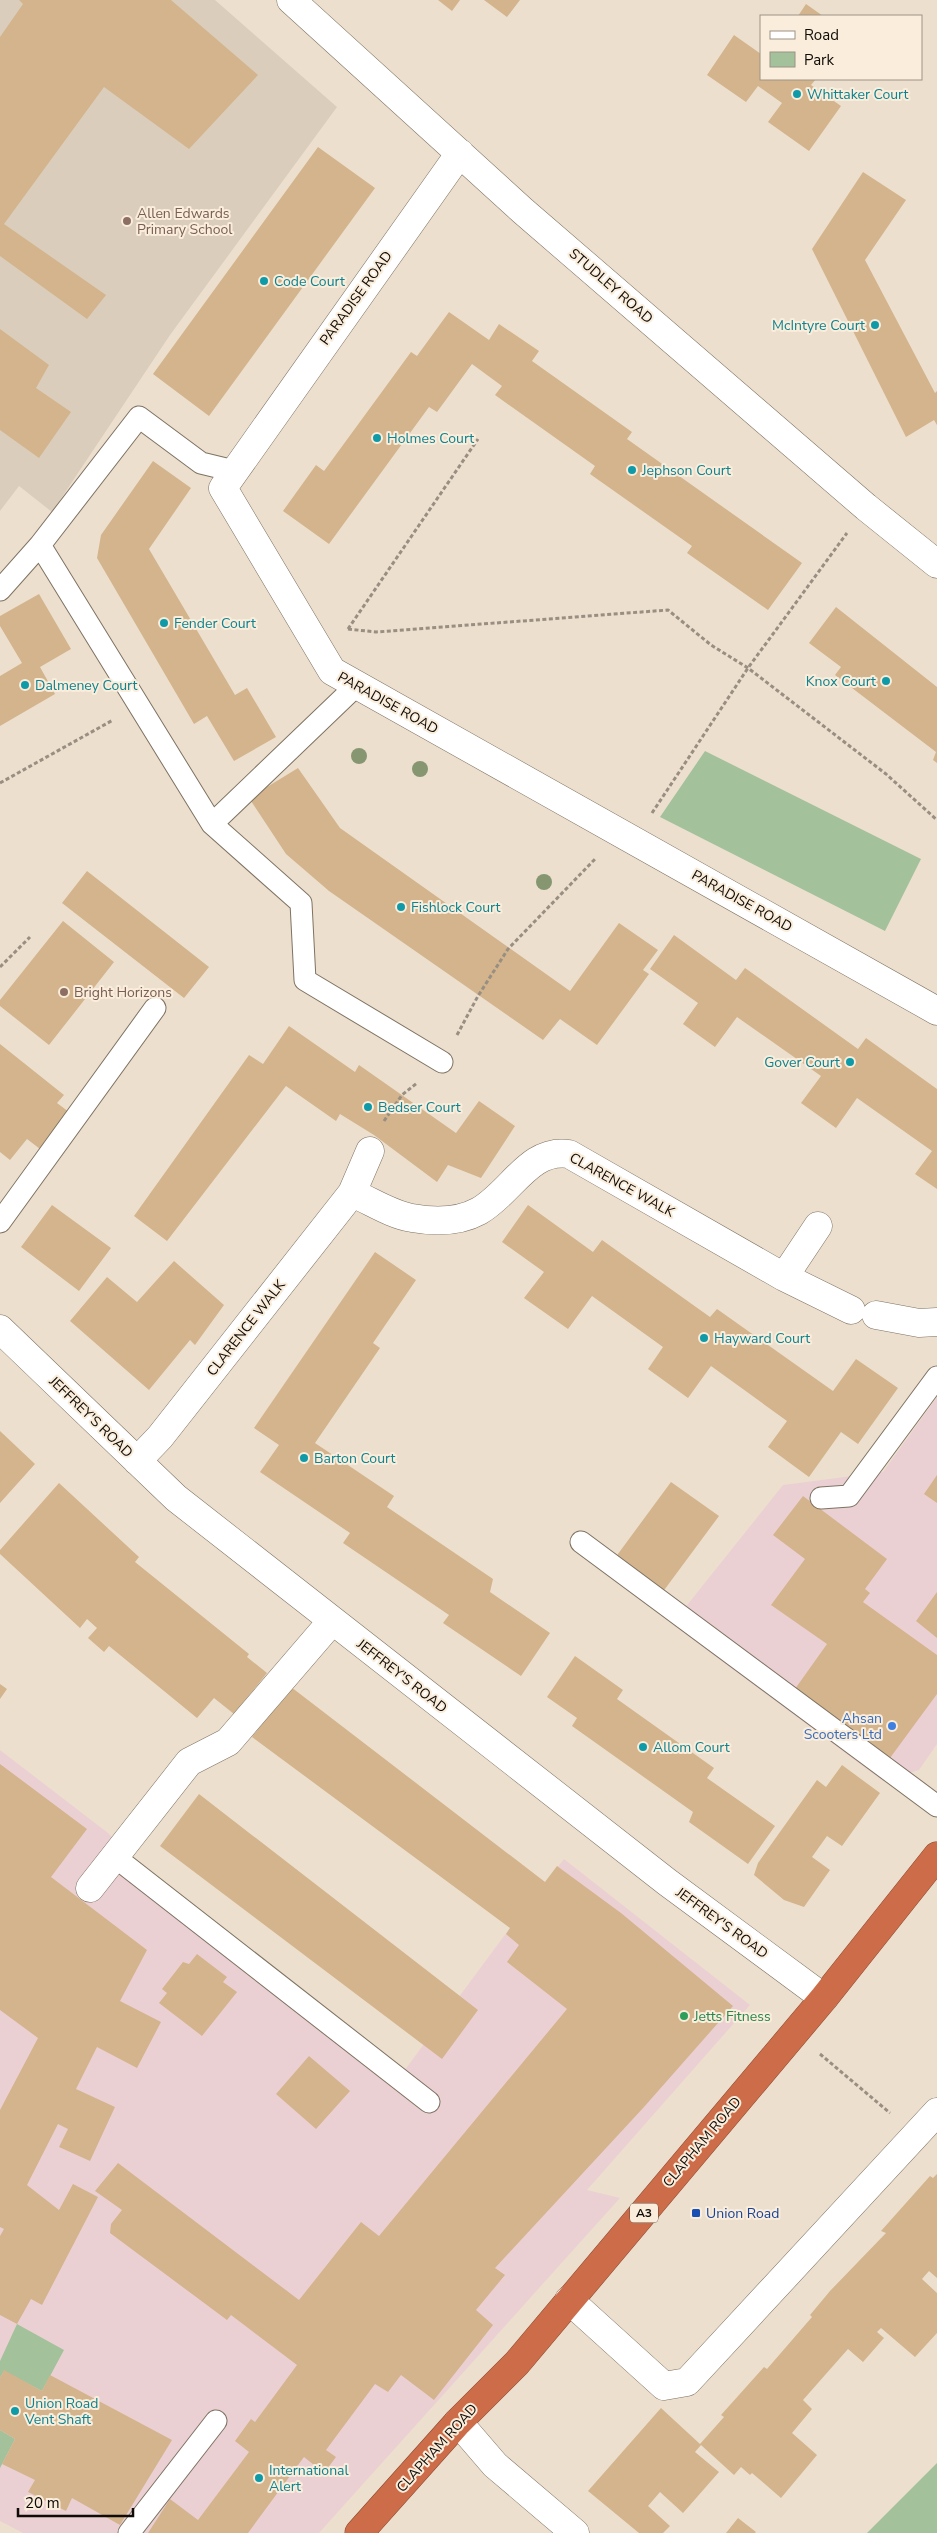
<svg xmlns="http://www.w3.org/2000/svg" width="937" height="2533" viewBox="0 0 937 2533" font-family="'Nunito Sans',sans-serif">
	<rect width="100%" height="100%" fill="#eddfce"/>
	<!-- commercial -->
	<path fill="#ebd0d3" d="M937,1397V1744L919,1770L883,1781L672,1624L783,1485L883,1472Z
		M0,1750L108,1833L139,1863L404,2071L510,1928L564,1859L750,2005L587,2190L620,2198L319,2533H23L0,2521Z"/>
	<!-- education -->
	<path fill="#dbcdbb" d="M0,0H215L337,107L170,335L52,512L19,486L0,511Z"/>
	<!-- green -->
	<path fill="#a3c19a" d="M705,751L921,859L885,931L660,817Z
		M17,2324L64,2350L42,2391L4,2371L0,2378V2361Z
		M0,2430L15,2439L0,2468Z
		M937,2463V2533H867Z"/>
	<!-- building -->
	<path fill="#d3b48c" d="M19,0H171L258,75L189,149L104,87L4,224L106,295L87,319L0,256V37L23,4Z
		M438,0H460L452,11Z
		M484,0H520L507,17Z
		M806,4L823,16H798Z
		M734,35L761,54V79H816L811,85L841,106L809,151L768,122L782,103L758,86L746,102L707,75Z
		M318,147L375,188L209,416L153,374Z
		M863,172L906,200L865,260L935,393L937,391V425L934,420L906,437L812,249Z
		M449,312L489,340L499,324L539,351L532,361L632,432L627,439L802,563L768,610L687,553L692,546L590,474L595,466L495,395L502,386L472,364L437,412L429,407L329,544L283,511L316,465L324,471L411,352L417,356Z
		M0,329L49,365L36,388L71,412L39,458L0,430Z
		M153,461L191,488L149,549L235,695L247,688L276,737L234,761L207,716L194,724L97,558L101,535Z
		M39,594L71,649L40,667L55,694L0,726V676L22,663L0,626V616Z
		M836,607L937,687V763L933,760L936,752L835,675L841,667L809,643Z
		M298,768L340,828L570,991L619,923L658,950L643,970L649,974L597,1045L560,1019L543,1040L329,891L286,854L249,798Z
		M87,871L209,967L184,998L62,903Z
		M63,921L114,962L49,1045L0,1006V1000Z
		M674,935L736,980L745,968L858,1049L866,1038L937,1089V1189L915,1174L932,1151L857,1098L836,1128L801,1103L821,1076L737,1017L715,1047L683,1024L698,1003L650,969Z
		M289,1026L355,1072L359,1065L456,1133L479,1101L515,1126L481,1178L448,1165L437,1182L374,1135L340,1114L336,1121L286,1086L167,1241L134,1216L249,1055L263,1064Z
		M0,1044L64,1095L57,1103L69,1112L40,1149L27,1139L10,1160L0,1152Z
		M52,1205L111,1248L79,1291L21,1247Z
		M528,1205L593,1252L602,1240L710,1317L717,1309L833,1391L856,1359L898,1388L858,1444L841,1432L809,1477L768,1447L787,1421L711,1366L688,1398L648,1369L663,1347L592,1296L568,1329L524,1298L544,1272L502,1242Z
		M375,1252L416,1280L373,1343L380,1348L315,1443L394,1496L387,1507L493,1579L490,1592L550,1633L521,1676L443,1623L449,1615L343,1543L350,1533L260,1472L279,1445L254,1428Z
		M174,1261L224,1305L195,1345L190,1340L149,1390L70,1321L107,1277L137,1302Z
		M0,1431L35,1464L0,1503Z
		M937,1475V1503L924,1494Z
		M671,1482L719,1516L662,1593L615,1558Z
		M59,1483L139,1557L135,1562L249,1654L247,1657L267,1673L234,1714L214,1698L197,1718L109,1646L104,1652L88,1638L97,1628L87,1619L80,1628L0,1554V1550Z
		M803,1496L887,1559L865,1589L870,1593L863,1602L937,1655V1694L890,1758L795,1689L827,1644L771,1605L805,1559L773,1535Z
		M937,1592V1638L916,1621Z
		M575,1656L623,1690L617,1699L714,1768L707,1778L775,1826L748,1864L689,1822L693,1812L572,1726L577,1718L547,1697Z
		M0,1684L7,1689L0,1699Z
		M291,1687L545,1882L557,1866L621,1913L733,2006L644,2107L495,2268L505,2275L476,2310L493,2325L434,2400L401,2375L388,2392L375,2384L326,2450L336,2457L324,2473L304,2457L248,2533H148L170,2499L198,2520L249,2452L235,2441L251,2419L255,2422L297,2365L231,2315L227,2320L110,2233L111,2224L122,2210L95,2191L118,2163L299,2300L361,2222L379,2236L567,2009L507,1962L519,1945L506,1934L510,1928L252,1737Z
		M0,1764L87,1829L51,1877L147,1950L120,2001L161,2022L137,2068L97,2047L76,2089L115,2107L90,2161L59,2147L68,2129L58,2124L27,2185L59,2210L73,2184L98,2197L42,2305L31,2299L17,2324L0,2315V2236L4,2229L0,2227V2110L38,2038L0,2010Z
		M842,1765L880,1793L842,1846L827,1836L812,1857L830,1870L804,1907L784,1900L754,1875L758,1863L817,1780L826,1787Z
		M199,1794L478,2010L442,2059L160,1846Z
		M197,1954L227,1977L223,1982L237,1992L202,2036L159,2003L167,1993L162,1989L183,1962L189,1964Z
		M309,2056L350,2091L316,2129L276,2094Z
		M937,2174V2278L929,2271L922,2279L937,2293V2333L915,2357L881,2328L877,2332L884,2338L863,2362L848,2349L803,2400L812,2409L792,2433L817,2455L781,2498L752,2473L750,2475L741,2467L734,2475L701,2445L695,2452L719,2472L683,2513L660,2492L648,2506L670,2526L663,2533H639L588,2491L661,2408L700,2444L724,2417L721,2415L764,2367L767,2369L812,2317L810,2315L830,2291L886,2233L881,2231L930,2176L933,2178Z
		M4,2370L42,2391L50,2375L172,2440L120,2525L72,2498L66,2511L28,2492L35,2480L2,2464L15,2439L0,2430V2378Z
		M738,2518L756,2532L755,2533H726Z"/>
	<g fill="none" stroke-linecap="round" stroke-linejoin="round">
		<!-- lane casing -->
		<g stroke="#7e7262" stroke-width="23">
			<path id="lane" d="M234,471L201,463L139,417L40,545L212,824L301,903L305,980L442,1062
				M0,590L40,545
				M212,824L357,685
				M0,1222L155,1008
				M821,1498L849,1496L937,1377
				M581,1542L937,1806
				M115,1857L429,2102
				M129,2533L216,2421"/>
		</g>
		<!-- street casing -->
		<g stroke="#7e7262" stroke-width="29">
			<path id="street" d="M291,0L523,211L866,507L937,564
				M460,153L223,488L332,671L937,1011
				M352,1193C371,1201 392,1215 412,1218C434,1222 459,1222 479,1211C512,1192 529,1148 569,1154L784,1277L851,1310
				M784,1277L818,1226
				M876,1315L919,1323L937,1322
				M0,1329L176,1498L667,1882L824,1998
				M137,1461L160,1437L352,1193L370,1151
				M90,1888L189,1762L228,1742L332,1621
				M569,2300L664,2386L687,2382L937,2112
				M458,2422L495,2465L575,2533"/>
		</g>
		<!-- highway casing -->
		<g stroke="#8a4a32" stroke-width="29">
			<path id="highway" d="M359,2533L458,2422L517,2363L824,1998L937,1856"/>
		</g>
		<!-- path -->
		<path stroke="#988e82" stroke-width="3" stroke-dasharray="4 2.5" stroke-linecap="butt" d="M348,629L376,632L668,610L711,645L748,668L886,774L937,820
			M348,629L478,439
			M0,783L113,720
			M652,813L748,668L847,533
			M0,967L30,937
			M457,1035L478,996L508,949L596,858
			M384,1121L402,1095L417,1083
			M820,2054L890,2113"/>
		<!-- lane -->
		<use href="#lane" stroke="#fff" stroke-width="21"/>
		<!-- street -->
		<use href="#street" stroke="#fff" stroke-width="28"/>
		<!-- highway -->
		<use href="#highway" stroke="#cd6c49" stroke-width="28"/>
	</g>
	<!-- trees -->
	<g fill="#869670">
		<circle cx="359" cy="756" r="8"/>
		<circle cx="420" cy="769" r="8"/>
		<circle cx="544" cy="882" r="8"/>
	</g>
	<!-- markers -->
	<g fill="#0f9aa8" stroke="#faeddb" stroke-width="2">
		<circle cx="797" cy="94" r="5"/>
		<circle cx="264" cy="281" r="5"/>
		<circle cx="875" cy="325" r="5"/>
		<circle cx="377" cy="438" r="5"/>
		<circle cx="632" cy="470" r="5"/>
		<circle cx="164" cy="623" r="5"/>
		<circle cx="886" cy="681" r="5"/>
		<circle cx="25" cy="685" r="5"/>
		<circle cx="401" cy="907" r="5"/>
		<circle cx="850" cy="1062" r="5"/>
		<circle cx="368" cy="1107" r="5"/>
		<circle cx="704" cy="1338" r="5"/>
		<circle cx="304" cy="1458" r="5"/>
		<circle cx="643" cy="1747" r="5"/>
		<circle cx="15" cy="2411" r="5"/>
		<circle cx="259" cy="2478" r="5"/>
	</g>
	<g fill="#8d6e63" stroke="#faeddb" stroke-width="2">
		<circle cx="127" cy="221" r="5"/>
		<circle cx="64" cy="992" r="5"/>
	</g>
	<circle fill="#3f7fe0" stroke="#faeddb" stroke-width="2" cx="892" cy="1726" r="5"/>
	<circle fill="#2e9e5b" stroke="#faeddb" stroke-width="2" cx="684" cy="2016" r="5"/>
	<rect fill="#1a4fb4" stroke="#faeddb" stroke-width="2" x="691" y="2208" width="10" height="10" rx="2.5"/>
	<g text-anchor="middle" dominant-baseline="central" stroke-width="4" stroke-linejoin="round" paint-order="stroke">
		<!-- shield labels -->
		<rect fill="#faeddb" stroke="#564f46" stroke-width="1" x="630" y="2203.5" width="28" height="19" rx="4"/>
		<g font-size="12" font-weight="bold" fill="#0f0b06">
			<text x="644" y="2213">A3</text>
		</g>
		<!-- culture labels -->
		<g font-size="14" fill="#0d838f" stroke="#faeddb" text-anchor="start">
			<text x="807" y="94">Whittaker Court</text>
			<text x="274" y="281">Code Court</text>
			<text x="865" y="325" text-anchor="end">McIntyre Court</text>
			<text x="387" y="438">Holmes Court</text>
			<text x="642" y="470">Jephson Court</text>
			<text x="174" y="623">Fender Court</text>
			<text x="876" y="681" text-anchor="end">Knox Court</text>
			<text x="35" y="685">Dalmeney Court</text>
			<text x="411" y="907">Fishlock Court</text>
			<text x="840" y="1062" text-anchor="end">Gover Court</text>
			<text x="378" y="1107">Bedser Court</text>
			<text x="714" y="1338">Hayward Court</text>
			<text x="314" y="1458">Barton Court</text>
			<text x="653" y="1747">Allom Court</text>
			<text x="25" y="2403">Union Road<tspan x="25" dy="16">Vent Shaft</tspan></text>
			<text x="269" y="2470">International<tspan x="269" dy="16">Alert</tspan></text>
		</g>
		<!-- education labels -->
		<g font-size="14" fill="#785e54" stroke="#faeddb" text-anchor="start">
			<text x="137" y="213">Allen Edwards<tspan x="137" dy="16">Primary School</tspan></text>
			<text x="74" y="992">Bright Horizons</text>
		</g>
		<!-- street labels -->
		<g font-size="14" fill="#0f0b06" stroke="#faeddb">
			<text transform="translate(611 286) rotate(41)">STUDLEY ROAD</text>
			<text transform="translate(356 298) rotate(-54)">PARADISE ROAD</text>
			<text transform="translate(388 703) rotate(29)">PARADISE ROAD</text>
			<text transform="translate(742 901) rotate(29)">PARADISE ROAD</text>
			<text transform="translate(622 1185) rotate(29)">CLARENCE WALK</text>
			<text transform="translate(246 1328) rotate(-52)">CLARENCE WALK</text>
			<text transform="translate(91 1417) rotate(44)">JEFFREY'S ROAD</text>
			<text transform="translate(402 1676) rotate(38)">JEFFREY'S ROAD</text>
			<text transform="translate(722 1923) rotate(36)">JEFFREY'S ROAD</text>
			<text transform="translate(702 2142) rotate(-50)">CLAPHAM ROAD</text>
			<text transform="translate(437 2448) rotate(-48)">CLAPHAM ROAD</text>
		</g>
		<!-- shop labels -->
		<g font-size="14" fill="#366cbe" stroke="#faeddb" text-anchor="end">
			<text x="882" y="1718">Ahsan<tspan x="882" dy="16">Scooters Ltd</tspan></text>
		</g>
		<!-- leisure labels -->
		<g font-size="14" fill="#27864d" stroke="#faeddb" text-anchor="start">
			<text x="694" y="2016">Jetts Fitness</text>
		</g>
		<!-- transit labels -->
		<g font-size="14" fill="#164399" stroke="#faeddb" text-anchor="start">
			<text x="706" y="2213">Union Road</text>
		</g>
	</g>
	<!-- legend -->
	<rect x="760" y="15" width="162" height="65" fill="#faeddb" stroke="#9c9386"/>
	<rect x="770" y="31" width="25" height="8" fill="#ffffff" stroke="#9c9386"/>
	<text x="804" y="40" font-size="15" fill="#0f0b06">Road</text>
	<rect x="770" y="52" width="25" height="15" fill="#a3c19a" stroke="#9c9386"/>
	<text x="804" y="65" font-size="15" fill="#0f0b06">Park</text>
	<!-- scale -->
	<path d="M18 2508v8h115v-8" fill="none" stroke="#0f0b06" stroke-width="2.5"/>
	<text x="25" y="2508" font-size="15" fill="#0f0b06" stroke="#faeddb" stroke-width="4" paint-order="stroke">20 m</text>
</svg>
